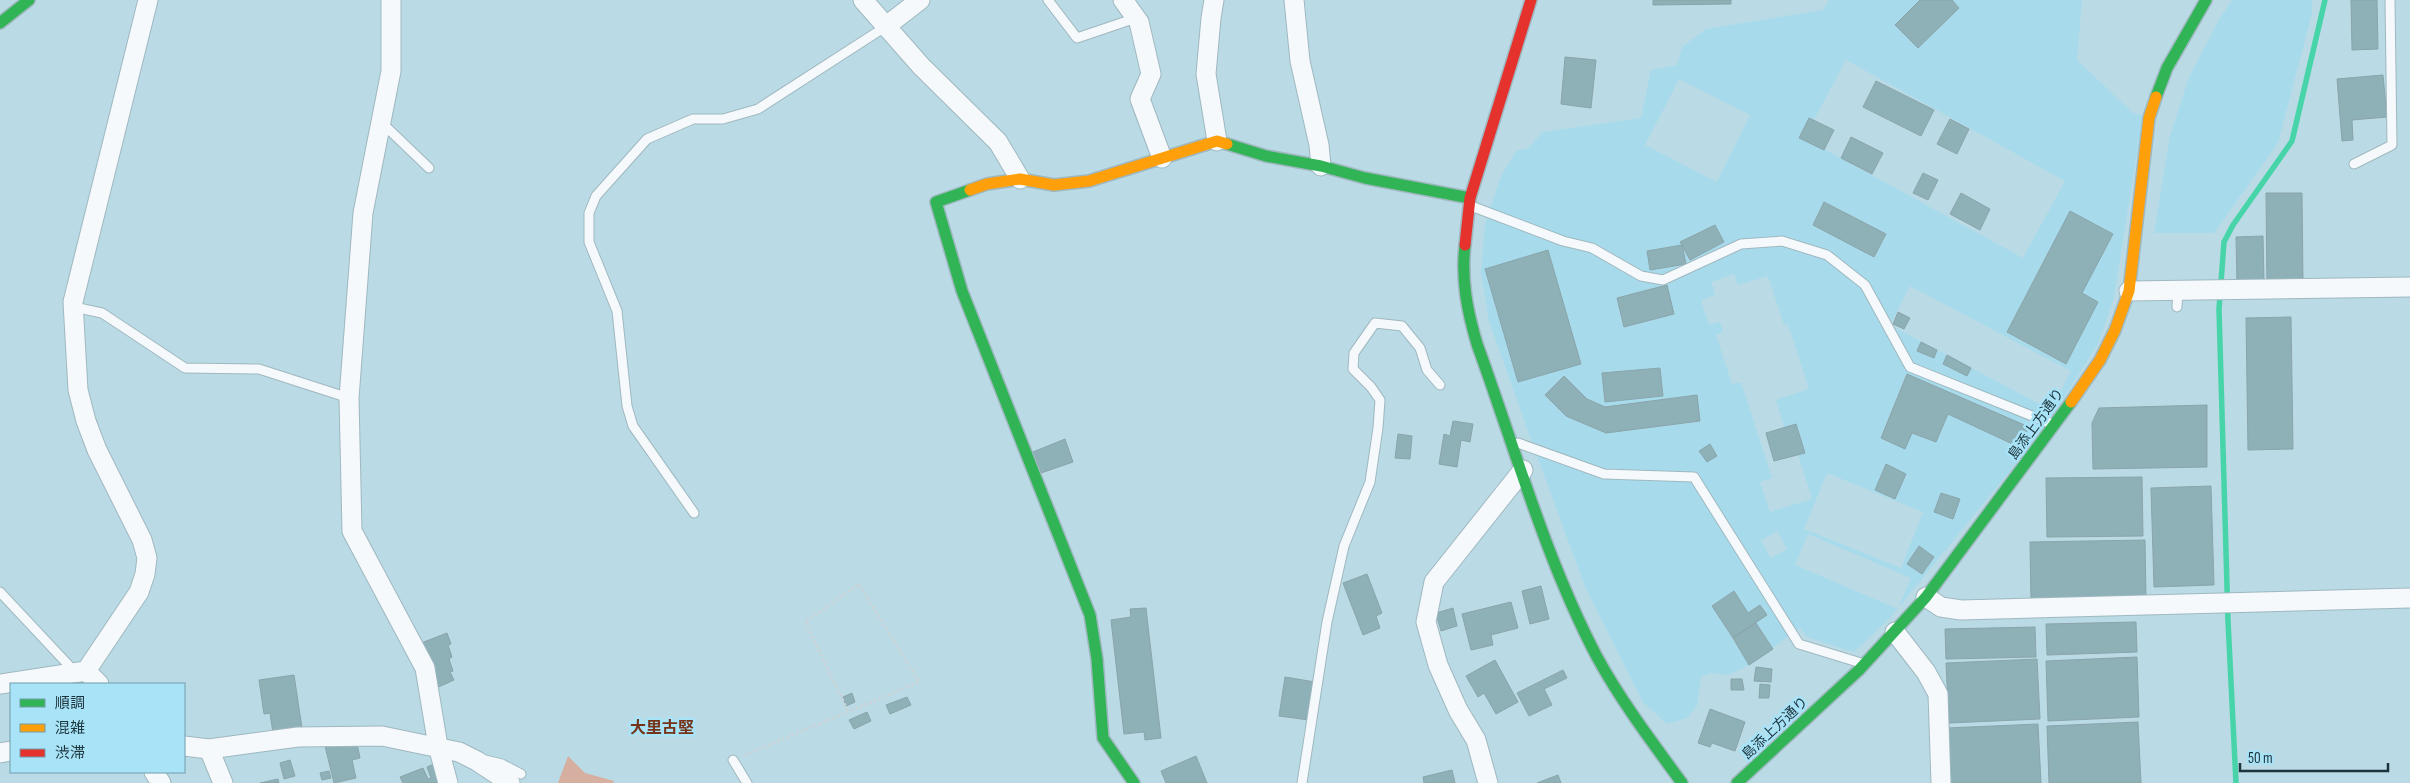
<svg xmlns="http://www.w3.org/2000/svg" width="2410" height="783" viewBox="0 0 2410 783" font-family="'Sofia Sans Condensed','Noto Sans JP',sans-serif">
	<rect width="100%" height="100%" fill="#badae5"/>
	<!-- built -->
	<path fill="#a7dbec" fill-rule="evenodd" d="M1829,0H1920L1895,25L1918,48L1959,8L1952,0H2082L2077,60L2133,113L2143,115L2114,297L2099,342L2045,428L1890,618L1854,652L1807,637L1800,628L1749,665L1728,675L1711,673L1701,677L1697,706L1687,718L1667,724L1643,702L1586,589L1531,440L1489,321L1481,273L1485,224L1501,176L1516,151L1528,148L1543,132L1641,118L1651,70L1677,65L1682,47L1706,29L1823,10ZM1846,60L2065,181L2023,258L1804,138ZM1679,79L1750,115L1717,182L1645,145ZM1825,202L1886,235L1874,257L1813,225ZM2070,211L2113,234L2082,293L2098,302L2065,364L2007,332ZM1715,225L1724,242L1689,260L1681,242ZM1681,245L1650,270L1647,251ZM1548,251L1518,382L1485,269ZM1734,274L1738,285L1768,276L1784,325L1788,324L1809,389L1776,400L1784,427L1766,433L1774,461L1798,454L1812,499L1770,512L1760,482L1772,478L1741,382L1732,384L1716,335L1723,332L1720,322L1709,325L1701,300L1715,295L1711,282ZM1666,285L1674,314L1624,327L1617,298ZM1910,286L2071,371L2051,410L1890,325ZM1921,342L1937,350L1934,358L1917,351ZM1948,355L1971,367L1967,376L1944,364ZM1660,368L1663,396L1605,401L1602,373ZM1907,374L2029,427L2019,447L1948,414L1936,442L1912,433L1905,449L1881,437ZM1564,376L1587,399L1605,407L1697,395L1700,421L1606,433L1566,416L1545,395ZM1710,444L1717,456L1707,462L1700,451ZM1885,465L1906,474L1895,498L1875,490ZM1827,473L1923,512L1901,568L1804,529ZM1941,493L1960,499L1953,519L1935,512ZM1777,531L1787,549L1771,558L1761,541ZM1808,534L1911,578L1898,609L1795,565ZM1919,546L1934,557L1922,574L1907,563ZM1734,591L1748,613L1760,605L1767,615L1756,623L1773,649L1749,665L1712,606Z
		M2232,0H2312V13L2278,143L2214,233H2154L2170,136L2189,77L2220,18Z"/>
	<!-- green -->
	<path fill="#d7afa0" d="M568,756L585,773L614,781L613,783H558Z"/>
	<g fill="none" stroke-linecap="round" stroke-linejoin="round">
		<!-- stream -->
		<path stroke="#48d4a9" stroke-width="5.5" d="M2236,783L2228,621L2219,309L2224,242L2233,225L2292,141L2325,0"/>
	</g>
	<!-- building -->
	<path fill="#8db1b7" stroke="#8aa4aa" d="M1653,0H1731V4L1653,5Z
		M1920,0H1952L1959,8L1918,48L1895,25Z
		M2351,0H2377L2378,49L2352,50Z
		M1565,57L1596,60L1591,108L1561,104Z
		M2383,75L2387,117L2352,120L2353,140L2342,141L2337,79Z
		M1876,81L1934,110L1921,136L1863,107Z
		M1809,118L1834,130L1824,150L1799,138Z
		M1950,119L1969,129L1957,154L1937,144Z
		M1851,137L1883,153L1872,174L1841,158Z
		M1923,173L1938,180L1928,200L1913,193Z
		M1961,193L1990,209L1980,230L1950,214Z
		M2266,193H2302L2303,284L2267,285Z
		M1824,202L1886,234L1874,257L1813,225Z
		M2070,211L2113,234L2082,293L2098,302L2066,364L2007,332Z
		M1715,225L1724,242L1690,260L1680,242Z
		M2263,236L2264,282L2237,283L2236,237Z
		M1682,245L1686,264L1650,270L1647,251Z
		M1548,250L1581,364L1518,382L1485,269Z
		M1667,285L1674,314L1624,327L1617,298Z
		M1898,312L1910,318L1904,329L1893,324Z
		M2291,317L2293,449L2248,450L2246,318Z
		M1921,342L1937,350L1934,358L1917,351Z
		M1947,355L1971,368L1967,376L1943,364Z
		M1660,368L1663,396L1605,402L1602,373Z
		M1907,374L2029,427L2019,447L1948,414L1936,442L1912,433L1905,449L1881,438Z
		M1564,376L1587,399L1605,407L1697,395L1700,421L1606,433L1566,416L1545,395Z
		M2207,405V467L2093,469L2092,423L2099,408Z
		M1453,421L1473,424L1470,442L1461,440L1457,467L1439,464L1444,434L1450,436Z
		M1796,424L1805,453L1774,461L1766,433Z
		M1398,434L1412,436L1410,459L1395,458Z
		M1065,439L1073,462L1041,473L1033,452Z
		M1710,444L1717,456L1707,462L1699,451Z
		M1886,464L1906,474L1895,499L1875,490Z
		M2142,477L2143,536L2047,537L2046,478Z
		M2211,486L2214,585L2154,587L2151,488Z
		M1941,493L1960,499L1953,519L1934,512Z
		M2145,540L2146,599L2031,600L2030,542Z
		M1919,546L1934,557L1922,574L1907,564Z
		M1367,574L1382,613L1376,616L1380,628L1363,635L1343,583Z
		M1541,586L1549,619L1530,624L1522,591Z
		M1734,591L1748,613L1760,605L1767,615L1733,638L1712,606Z
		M1511,602L1518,628L1491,635L1493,645L1471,650L1462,614Z
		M1146,608L1161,738L1145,740L1144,732L1124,734L1111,620L1131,617L1130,609Z
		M1453,608L1457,626L1441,631L1436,613Z
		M2136,622L2137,652L2047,655L2046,624Z
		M1756,623L1773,649L1749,665L1733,638Z
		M2035,627L2036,657L1946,659L1945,629Z
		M447,633L451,644L448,645L452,657L449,659L453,671L450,672L454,680L434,689L416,645Z
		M2137,657L2139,717L2048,721L2046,661Z
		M2037,659L2040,719L1949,723L1946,663Z
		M1495,660L1518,702L1496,714L1484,693L1478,697L1466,676Z
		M1756,667L1772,669L1771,682L1754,681Z
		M1563,670L1567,678L1544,689L1552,705L1529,716L1517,693Z
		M294,675L302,728L273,733L270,713L264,714L259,680Z
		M1285,677L1315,682L1309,720L1279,716Z
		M1731,679H1742L1744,690H1731Z
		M1760,684L1770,685L1769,698H1759Z
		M852,693L855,702L846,706L843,697Z
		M907,697L911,705L890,714L886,705Z
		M1710,709L1745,722L1735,751L1712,743L1710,747L1698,743Z
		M867,712L871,721L854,729L849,720Z
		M2138,722L2141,783H2049L2047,726Z
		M2038,724L2041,783H1950L1947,728Z
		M356,739L360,758L352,760L356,778L334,783L325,746Z
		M1196,756L1207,783H1166L1161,771Z
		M290,760L295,776L284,779L280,763Z
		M436,763L443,783H403L400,777L423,768L428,779L431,778L427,767Z
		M1452,770L1455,783H1424L1423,777Z
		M329,771L331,778L322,780L320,773Z
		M1558,775L1561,783H1537Z
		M278,779L279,783H260Z"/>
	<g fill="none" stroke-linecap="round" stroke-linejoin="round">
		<!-- lane casing -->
		<g stroke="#9fb8c0" stroke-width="11">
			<path id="lane" d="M1048,0L1077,38L1136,18
				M381,122L429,168
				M2354,164L2392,145L2390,0
				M1471,206L1563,241L1592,248L1641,276L1663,280L1741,244L1782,241L1827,255L1865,285L1910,367L2052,424
				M74,307L102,313L185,368L259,369L349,398
				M2177,307L2178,290
				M1518,443L1604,474L1694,477L1799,644L1861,663
				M694,513L633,426L627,406L617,311L589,242V213L596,196L647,139L693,119H723L758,109L885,27
				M0,592L75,672
				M485,760L502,764L521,774
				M733,760L747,783
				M1302,783L1327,622L1344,546L1370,482L1378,428L1380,400L1371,387L1353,369L1354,353L1375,323L1402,326L1420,348L1427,370L1440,385"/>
		</g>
		<!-- street casing -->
		<g stroke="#9fb8c0" stroke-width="21">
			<path id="street" d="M391,0V71L363,213L349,398L352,531L425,668L438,746L448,783
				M863,0L921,66L998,142L1020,179
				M1123,0L1139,22L1151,74L1140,99L1162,158
				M1214,0L1211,18L1206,74L1217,141
				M1294,0L1300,61L1319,145L1321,166
				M885,27L920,0
				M2129,291L2410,287
				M1926,597L1941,607L1961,610L2410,598
				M1895,632L1926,672L1938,694L1941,783
				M0,684L86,671
				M99,684L86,671L139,592L145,574L147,558L142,540L97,450L86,421L78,390L73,302L148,0
				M184,746L209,749L298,737L382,736L459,752L477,761L510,783
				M209,749L223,783
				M0,753L11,751
				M154,772L161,783
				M1488,783L1476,740L1458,710L1438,665L1426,622L1434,582L1523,470"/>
		</g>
		<!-- fast casing -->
		<g stroke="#9fb8c0" stroke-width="14">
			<path id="fast" d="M0,23L29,0
				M2156,97L2167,68L2206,0
				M1227,144L1266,156L1321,166L1365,178L1470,198
				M970,190L936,202L962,291L1090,615L1097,659L1103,738L1134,783
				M1465,245C1461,280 1467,310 1477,344C1515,448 1545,558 1597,657C1621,701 1652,742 1682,783
				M1737,783L1859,670L1926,597L2071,402"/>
		</g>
		<!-- slow casing -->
		<g stroke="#9fb8c0" stroke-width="14">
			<path id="slow" d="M970,190L987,184L1020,179L1054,185L1089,181L1217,141L1227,144
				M2071,402L2100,360L2115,330L2129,291L2149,118L2156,97"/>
		</g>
		<!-- jam casing -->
		<g stroke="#9fb8c0" stroke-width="14">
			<path id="jam" d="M1465,245L1470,198L1531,0"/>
		</g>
		<!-- path -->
		<path stroke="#c9d3d7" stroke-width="3" stroke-dasharray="2.5 2.5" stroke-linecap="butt" d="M745,755L919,682L859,584L805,622L848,711"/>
		<!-- lane -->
		<use href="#lane" stroke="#f5f9fb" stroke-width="9"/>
		<!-- street -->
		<use href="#street" stroke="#f5f9fb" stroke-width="19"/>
		<!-- fast -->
		<use href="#fast" stroke="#30b455" stroke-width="11"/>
		<!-- slow -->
		<use href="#slow" stroke="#ff9f0a" stroke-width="11"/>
		<!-- jam -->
		<use href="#jam" stroke="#e5322d" stroke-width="11"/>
	</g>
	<g text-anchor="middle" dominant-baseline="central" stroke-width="5" stroke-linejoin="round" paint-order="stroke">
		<!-- street labels -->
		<g font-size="14" fill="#1c343c" stroke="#a8e3f7">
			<text transform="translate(2036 424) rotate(-54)">島添上方通り</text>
			<text transform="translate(1775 728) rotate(-43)">島添上方通り</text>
		</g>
		<!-- quarter labels -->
		<g font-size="16" font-weight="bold" fill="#753319" stroke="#a8e3f7">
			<text x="662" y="728">大里古堅</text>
		</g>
	</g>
	<!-- legend -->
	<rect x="10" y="683" width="175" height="90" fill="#a8e3f7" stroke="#709dac"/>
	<rect x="20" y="699" width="25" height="8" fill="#30b455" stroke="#709dac"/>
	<text x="55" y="708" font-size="15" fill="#1c343c">順調</text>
	<rect x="20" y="724" width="25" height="8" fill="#ff9f0a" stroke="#709dac"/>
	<text x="55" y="733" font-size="15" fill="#1c343c">混雑</text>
	<rect x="20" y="749" width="25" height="8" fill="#e5322d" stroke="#709dac"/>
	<text x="55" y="758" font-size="15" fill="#1c343c">渋滞</text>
	<!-- scale -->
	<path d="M2240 763v8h148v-8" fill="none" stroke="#1c343c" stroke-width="2.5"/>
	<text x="2248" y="763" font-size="15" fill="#1c343c" stroke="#a8e3f7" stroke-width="4" paint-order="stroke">50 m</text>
</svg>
